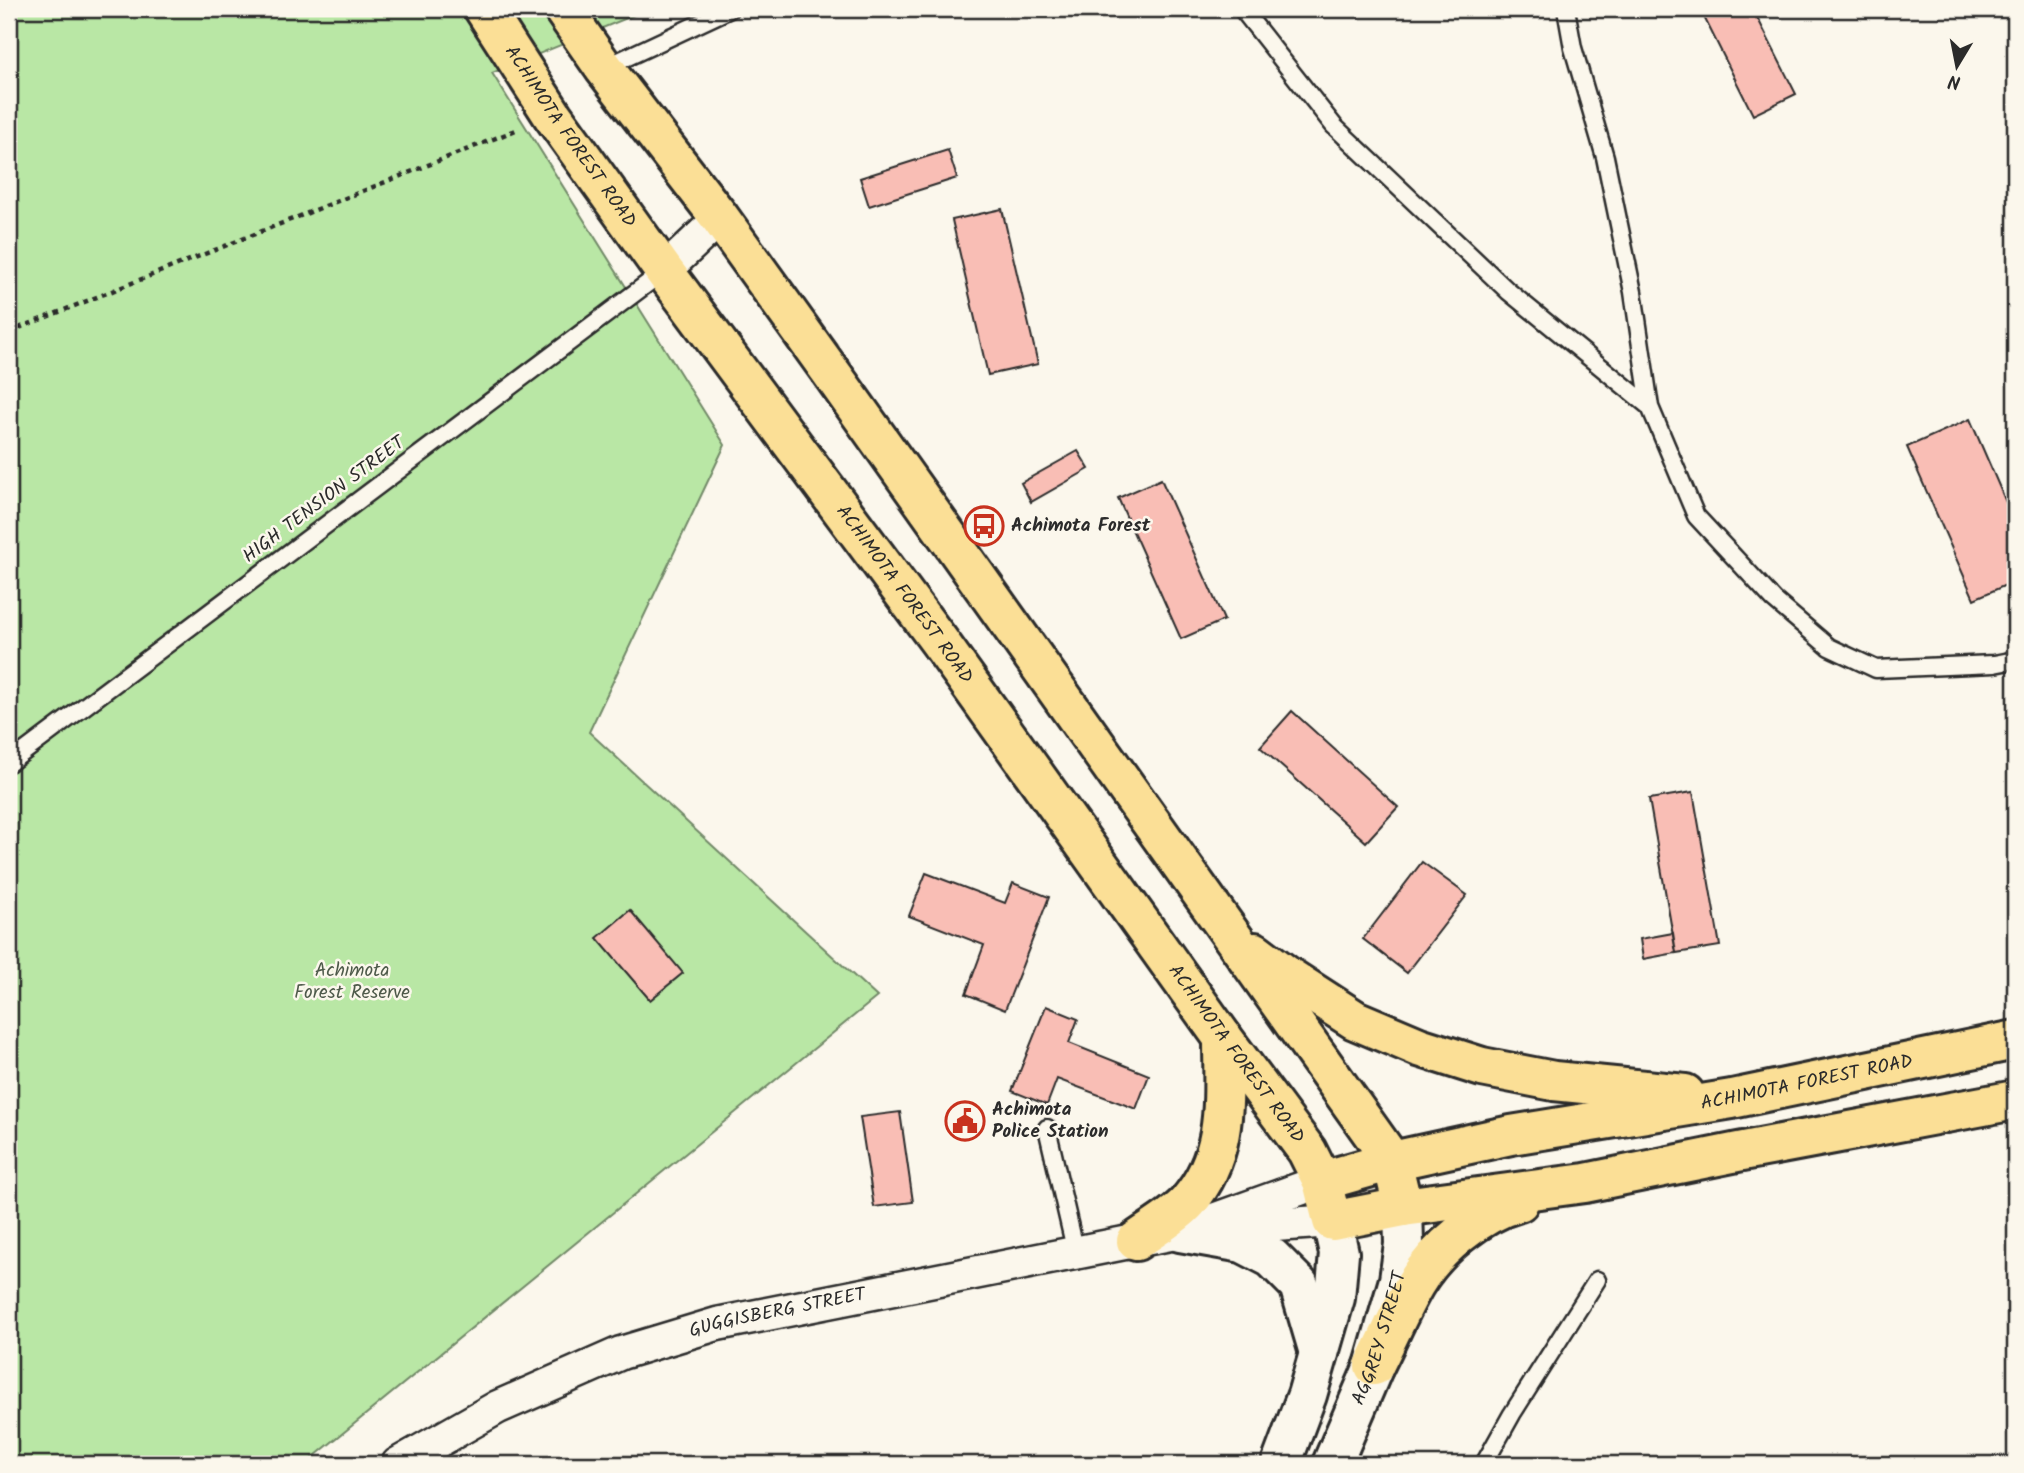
<svg xmlns="http://www.w3.org/2000/svg" width="2024" height="1473" viewBox="0 0 2024 1473" font-family="Kalam,sans-serif">
	<rect width="100%" height="100%" fill="#fbf7ec"/>
	<filter id="ink" filterUnits="userSpaceOnUse"><feTurbulence type="fractalNoise" baseFrequency=".0143" numOctaves="2"/><feDisplacementMap in="SourceGraphic" scale="14" xChannelSelector="R" yChannelSelector="G"/><feConvolveMatrix kernelMatrix="1 2 1 2 8 2 1 2 1" color-interpolation-filters="sRGB"/></filter>
	<g filter="url(#ink)">
		<!-- green -->
		<path fill="#b9e7a5" stroke="#728968" stroke-width="2" d="M9,9H649L492,73L725,445L589,732L877,997L305,1464H9Z"/>
		<!-- building -->
		<path fill="#f9beb5" stroke="#2b2b2b" stroke-width="2" d="M1700,9H1753L1796,94L1753,115Z
			M948,150L957,178L869,206L860,178Z
			M1002,209L1038,364L988,375L952,220Z
			M1970,419L2015,523V581L1974,599L1907,447Z
			M1078,451L1089,469L1031,502L1021,483Z
			M1161,479L1224,620L1181,639L1118,498Z
			M1292,711L1398,807L1366,842L1260,747Z
			M1693,792L1720,946L1676,953L1649,799Z
			M1422,862L1467,895L1407,973L1363,939Z
			M926,873L1005,903L1013,883L1049,897L1005,1010L966,994L984,945L909,916Z
			M630,910L683,973L650,1000L597,938Z
			M1673,933L1676,953L1643,959L1640,939Z
			M1046,1006L1078,1019L1069,1043L1149,1075L1136,1109L1057,1079L1047,1105L1012,1091Z
			M900,1112L913,1202L874,1207L860,1117Z"/>
		<g fill="none" stroke-linecap="round" stroke-linejoin="round">
			<!-- lane casing -->
			<g stroke="#2b2b2b" stroke-width="21">
				<path id="lane" d="M1242,9L1334,126L1508,291L1650,407
					M1566,9L1573,48L1605,157L1633,292L1650,407L1696,516L1774,600L1829,647L1876,669L1994,664L2015,660
					M604,68L730,9
					M9,763L664,271
					M1047,1128L1076,1253
					M1484,1464L1512,1414L1597,1280"/>
			</g>
			<!-- street casing -->
			<g stroke="#2b2b2b" stroke-width="37">
				<g id="street">
					<path d="M664,271L720,218"/>
					<path d="M1220,1229L1332,1221"/>
					<path id="s1" d="M398,1464L498,1407L621,1353L717,1324L1180,1232L1322,1181"/>
				</g>
			</g>
			<!-- secondary casing -->
			<g stroke="#2b2b2b" stroke-width="44">
				<g id="secondary">
					<path d="M1180,1232L1243,1243L1272,1258L1299,1285L1319,1353"/>
					<path d="M1281,1464L1307,1395L1335,1298L1339,1253L1332,1221"/>
					<path id="s2" d="M1332,1464L1374,1366L1399,1280L1404,1244L1403,1207"/>
				</g>
			</g>
			<!-- primary casing -->
			<g stroke="#2b2b2b" stroke-width="44">
				<g id="primary">
					<path id="s3" d="M484,9L553,116L664,271L939,641L1223,1038L1307,1151L1322,1181L1332,1221L1403,1207L1585,1183L1738,1152L2015,1100"/>
					<path d="M563,9L604,68L720,218L830,371L1392,1161L1403,1207"/>
					<path d="M1255,952L1287,976L1355,1020L1419,1047L1482,1067L1554,1081L1685,1094"/>
					<path id="s4" d="M1322,1181L1392,1161L1511,1135L1732,1099L2015,1040"/>
					<path d="M1136,1241C1151,1230 1176,1216 1188,1202C1230,1153 1223,1098 1223,1038"/>
					<path d="M1374,1366C1388,1339 1400,1310 1415,1284C1437,1248 1479,1213 1519,1202"/>
				</g>
			</g>
			<!-- path -->
			<path stroke="#2b2b2b" stroke-width="4.5" stroke-dasharray="5 5" stroke-linecap="butt" d="M9,332L516,130"/>
			<!-- lane -->
			<use href="#lane" stroke="#fbf7ec" stroke-width="16"/>
			<!-- street -->
			<use href="#street" stroke="#fbf7ec" stroke-width="32"/>
			<!-- secondary -->
			<use href="#secondary" stroke="#fbf7ec" stroke-width="38"/>
			<!-- primary -->
			<use href="#primary" stroke="#fbdf96" stroke-width="38"/>
		</g>
	</g>
	<!-- icons -->
	<defs>
		<g id="bus-ring" transform="scale(2.0125)"><circle r="9.5" fill="#fbf7ec" stroke="#c8321e" stroke-width="1.5"/><path d="M-5-6H5V4H4V6H2V4H-2V6H-4V4H-5ZM-3.5-4V0h7V-4ZM-3.5 1.2v1.5H-2V1.2ZM2 1.2v1.5H3.5V1.2Z" fill="#c8321e"/></g>
		<g id="civic-ring" transform="scale(2.0125)"><circle r="9.5" fill="#fbf7ec" stroke="#c8321e" stroke-width="1.5"/><path d="M-.6-6.5H3V-4.5H.6V-3L4-1V1h2V6H-6V1h2V-1L-.6-3ZM-1.2 2.5V6h2.4V2.5Z" fill="#c8321e"/></g>
	</defs>
	<g fill-rule="evenodd">
		<use href="#bus-ring" x="984" y="526"/>
		<use href="#civic-ring" x="965" y="1121"/>
	</g>
	<g text-anchor="middle" dominant-baseline="central" stroke-width="5" stroke-linejoin="round" paint-order="stroke">
		<!-- street labels -->
		<g font-size="19" fill="#2b2b2b" stroke="#fbf7ec">
			<text stroke="none"><textPath href="#s3" startOffset="154">ACHIMOTA FOREST ROAD</textPath></text>
			<text transform="translate(324 500) rotate(-37)">HIGH TENSION STREET</text>
			<text stroke="none"><textPath href="#s3" startOffset="721">ACHIMOTA FOREST ROAD</textPath></text>
			<text stroke="none"><textPath href="#s3" startOffset="1288">ACHIMOTA FOREST ROAD</textPath></text>
			<text stroke="none"><textPath href="#s4" startOffset="495">ACHIMOTA FOREST ROAD</textPath></text>
			<text stroke="none"><textPath href="#s1" startOffset="411">GUGGISBERG STREET</textPath></text>
			<text stroke="none"><textPath href="#s2" startOffset="135">AGGREY STREET</textPath></text>
		</g>
		<!-- poi labels -->
		<g font-size="19" font-weight="bold" fill="#2b2b2b" stroke="#fbf7ec" text-anchor="start">
			<text x="1011" y="526">Achimota Forest</text>
			<text x="992" y="1110">Achimota<tspan x="992" dy="22">Police Station</tspan></text>
		</g>
		<!-- park labels -->
		<g font-size="19" fill="#4e5a4a" stroke="#fbf7ec">
			<text x="352" y="971">Achimota<tspan x="352" dy="22">Forest Reserve</tspan></text>
		</g>
	</g>
	<!-- margin -->
	<rect width="2024" height="1473" fill="none" stroke="#fbf7ec" stroke-width="35"/>
	<rect x="18" y="18" width="1989" height="1438" fill="none" stroke="#2b2b2b" stroke-width="2.5" filter="url(#ink)"/>
	<!-- north arrow -->
	<g transform="translate(1957 66) rotate(190)" stroke="#fbf7ec" stroke-width="5" paint-order="stroke">
	<path d="M0-5L12 26L0 18L-12 26Z" fill="#2b2b2b"/>
	<text y="-10" font-size="19" font-weight="bold" text-anchor="middle" fill="#2b2b2b">N</text>
	</g>
</svg>
